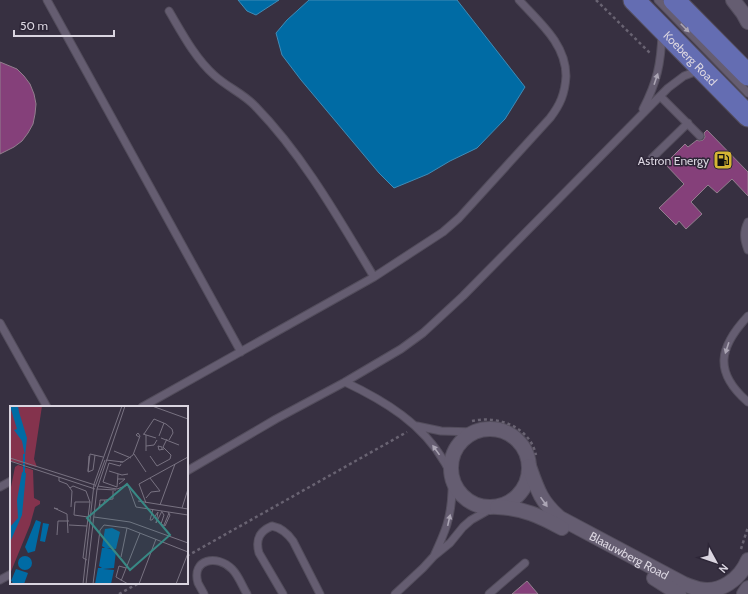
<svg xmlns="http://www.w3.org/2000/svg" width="748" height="594" viewBox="0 0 748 594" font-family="Cabin,sans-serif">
	<rect width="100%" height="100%" fill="#373041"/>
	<!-- water -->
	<path fill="#006ba4" stroke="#418bb6" d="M238,0H279L256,15L247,11Z
		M309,0H457L525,87L505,119L477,148L450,161L428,174L394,188L379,173L301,80L282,55L276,33L287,20Z"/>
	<!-- building -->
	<path fill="#85407a" stroke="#927f8e" d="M0,62L17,69L24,76L30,84L34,94L36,104L35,114L33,124L28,133L22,141L14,147L0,154Z
		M707,130L748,172V196L732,179L717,193L708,185L691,202L702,214L686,229L679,221L676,225L659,208L684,184L665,164L685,144L688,147L697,140L699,141L703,140L705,137L704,133Z
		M527,581L538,594H512Z"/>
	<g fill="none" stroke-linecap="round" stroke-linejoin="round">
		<!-- service casing -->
		<g stroke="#534d5c" stroke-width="9">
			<path id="service" d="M47,0L241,352
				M658,0L748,93
				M169,11C182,33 195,58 214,75C227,87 244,94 255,106C303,155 339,219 374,277
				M660,96L700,136
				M643,109C657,82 661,64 662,33
				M652,158L688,123
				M748,222C743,232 744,240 748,250
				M748,316C719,347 713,372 748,402
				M0,323L47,407
				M345,382C385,401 423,424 445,463C447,467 451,473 452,477C453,481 452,488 452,492C451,519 445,532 434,556
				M142,407L374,277L443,232L459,218L550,118C560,105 565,94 566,76C566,44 540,23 519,0
				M417,426L441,431L475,432
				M187,471L276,419L345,382L401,349L423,333L463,296L668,88L684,76L700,70
				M0,487L11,481
				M0,580L11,574
				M204,594C202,590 200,587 198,583C191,559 217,554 232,569C239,576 242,586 247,594
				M283,594L259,553C255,539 260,531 272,526C282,528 288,534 293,541L320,594
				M395,594L423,568L434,556L450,543L463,527L471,520L494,507
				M489,594L525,563"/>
		</g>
		<!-- minor casing -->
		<g stroke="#534d5c" stroke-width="16">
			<g id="minor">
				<path d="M733,0L743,13L748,22"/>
				<circle cx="490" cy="468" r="39"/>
				<path id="s1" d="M529,466C537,489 541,502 560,518L684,584C689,586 694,588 699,589C720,594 740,579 748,560"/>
				<path d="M497,507C523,508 540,516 562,528"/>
				<path d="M654,578L679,594"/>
				<path d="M744,594L748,588"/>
			</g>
		</g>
		<!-- primary casing -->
		<g stroke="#534d5c" stroke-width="23">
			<g id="primary">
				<path id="s2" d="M634,0L748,116"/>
				<path d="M674,0L748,75"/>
			</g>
		</g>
		<!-- path -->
		<path stroke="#696372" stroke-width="2.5" stroke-dasharray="3 3" stroke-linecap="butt" d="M596,0L651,54
			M472,421C498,415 530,427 536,455
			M741,549L748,527
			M187,556L407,432
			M119,594L139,583"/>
		<!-- service -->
		<use href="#service" stroke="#655d71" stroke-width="7"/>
		<!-- minor -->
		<use href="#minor" stroke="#655d71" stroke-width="14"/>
		<!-- primary -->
		<use href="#primary" stroke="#646db2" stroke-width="21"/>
	</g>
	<!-- one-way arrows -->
	<defs><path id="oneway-solid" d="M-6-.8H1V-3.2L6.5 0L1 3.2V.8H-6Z"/></defs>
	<g fill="#aba5b4">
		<use href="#oneway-solid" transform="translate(685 28) rotate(45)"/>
		<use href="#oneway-solid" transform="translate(656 79) rotate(-71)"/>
		<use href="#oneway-solid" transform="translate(727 348) rotate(108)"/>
		<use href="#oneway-solid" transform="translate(436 450) rotate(-126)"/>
		<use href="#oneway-solid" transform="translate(544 502) rotate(55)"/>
		<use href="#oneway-solid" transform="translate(449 520) rotate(-77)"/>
	</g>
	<!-- icons -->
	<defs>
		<g id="fuel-square" transform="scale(1)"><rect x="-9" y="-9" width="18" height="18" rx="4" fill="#d5b534" stroke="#2d2637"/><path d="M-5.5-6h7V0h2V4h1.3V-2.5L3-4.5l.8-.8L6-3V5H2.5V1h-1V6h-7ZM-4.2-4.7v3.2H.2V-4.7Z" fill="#111"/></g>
	</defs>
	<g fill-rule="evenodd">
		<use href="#fuel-square" x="723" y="160"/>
	</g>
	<g text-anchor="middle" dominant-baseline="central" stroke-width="3" stroke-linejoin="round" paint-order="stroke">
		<!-- street labels -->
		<g font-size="12" fill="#dad5e0" stroke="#2d2637">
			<text stroke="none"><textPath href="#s2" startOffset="81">Koeberg Road</textPath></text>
			<text stroke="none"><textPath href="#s1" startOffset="140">Blaauwberg Road</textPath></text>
		</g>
		<!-- poi labels -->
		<g font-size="12" fill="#dad5e0" stroke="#2d2637" text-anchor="end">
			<text x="709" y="160">Astron Energy</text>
		</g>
	</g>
	<!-- overview -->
	<g transform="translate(10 406)">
		<rect width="178" height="178" fill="#373041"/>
		<path d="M0,0H32L24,53L27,61L0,55ZM8,59L23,64L24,92L30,95V98L25,101L20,119L0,168V86L5,61Z" fill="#84334d"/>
		<path d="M0,0H8L9,6L17,32L15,50L12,35L4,24L7,23ZM12,66L16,67L12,109L1,134L0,121L8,112L7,94ZM26,114L31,116L25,145L18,147L15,141ZM33,117L39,118L35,136L30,135ZM102,122L110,126L106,143L97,142L106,145L104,162L93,163L104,164L101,178H85L88,162H92L89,160L92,142H95L92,140L95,123ZM8 157a7 7 0 1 1 14 0a7 7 0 1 1-14 0ZM6,163L18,167L14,178H0L3,176L1,175Z" fill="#006ba4"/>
		<path fill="none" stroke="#006ba4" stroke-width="2" d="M14,67V48"/>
		<path fill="none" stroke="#787281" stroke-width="1" d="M142,0L178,13M133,28L146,32M134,28L144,13L156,18L162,23L163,27L159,34M149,30L154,17M151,32L169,39M136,40L144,39L147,34M152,44V41L148,40L149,44L154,43M104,45L121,52M136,45V29M124,48L136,66M140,50L147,60L160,53L161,49L153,41L157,33M0,52L85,79M96,54L113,56H110M0,55L85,83M113,56L123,49L130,30L128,27L126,29L129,31M78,65L79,50M99,65L112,69L118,68M78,66L80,48L93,51M78,66L83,64L85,49M108,68L107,81L93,76L99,57L110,60L111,58M49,71V75L57,78L62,85L61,101M108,73H115L109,78M88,80L107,83L118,79L126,101L178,109M85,81L95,54M60,82L63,80L76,85L80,96L73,152L77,154M87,83L106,84M136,92L141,86L150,85L140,72M95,94L103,93V85M128,95L178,103M136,97L129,78L178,51M150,99L165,58M89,101L90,96V94H95L93,99H89M172,102L178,83M48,103L44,102L57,108L58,127M143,103L140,114H142L148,106L146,117L152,105M152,106L154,109L151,118L155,120L160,109L158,106M78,111L64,109L65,96H80M84,111L120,116L178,137M59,119L77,120M154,119L159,107M47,129L48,115H59M111,151L117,122M116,162L109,160L106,171L118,178M111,175L130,127M73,178L84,78L112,0M76,178L87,83L115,0M83,178L90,124L94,119L117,122L178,146M129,178L146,133M166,178L178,147"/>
		<path fill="#388985" fill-opacity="0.15" stroke="#388985" stroke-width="2" d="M117,78L160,129L120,164L77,112Z"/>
		<rect width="178" height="178" fill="none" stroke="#dad5e0" stroke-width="2"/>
	</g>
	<!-- north arrow -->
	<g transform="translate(716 562) rotate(130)" stroke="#2d2637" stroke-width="3" paint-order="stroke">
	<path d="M0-3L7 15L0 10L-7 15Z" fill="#dad5e0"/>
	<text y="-6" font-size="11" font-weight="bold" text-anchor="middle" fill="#dad5e0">N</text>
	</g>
	<!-- scale -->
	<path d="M14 30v6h100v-6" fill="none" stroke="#dad5e0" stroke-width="2"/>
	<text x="20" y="30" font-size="12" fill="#dad5e0" stroke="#2d2637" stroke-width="3" paint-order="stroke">50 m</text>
</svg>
